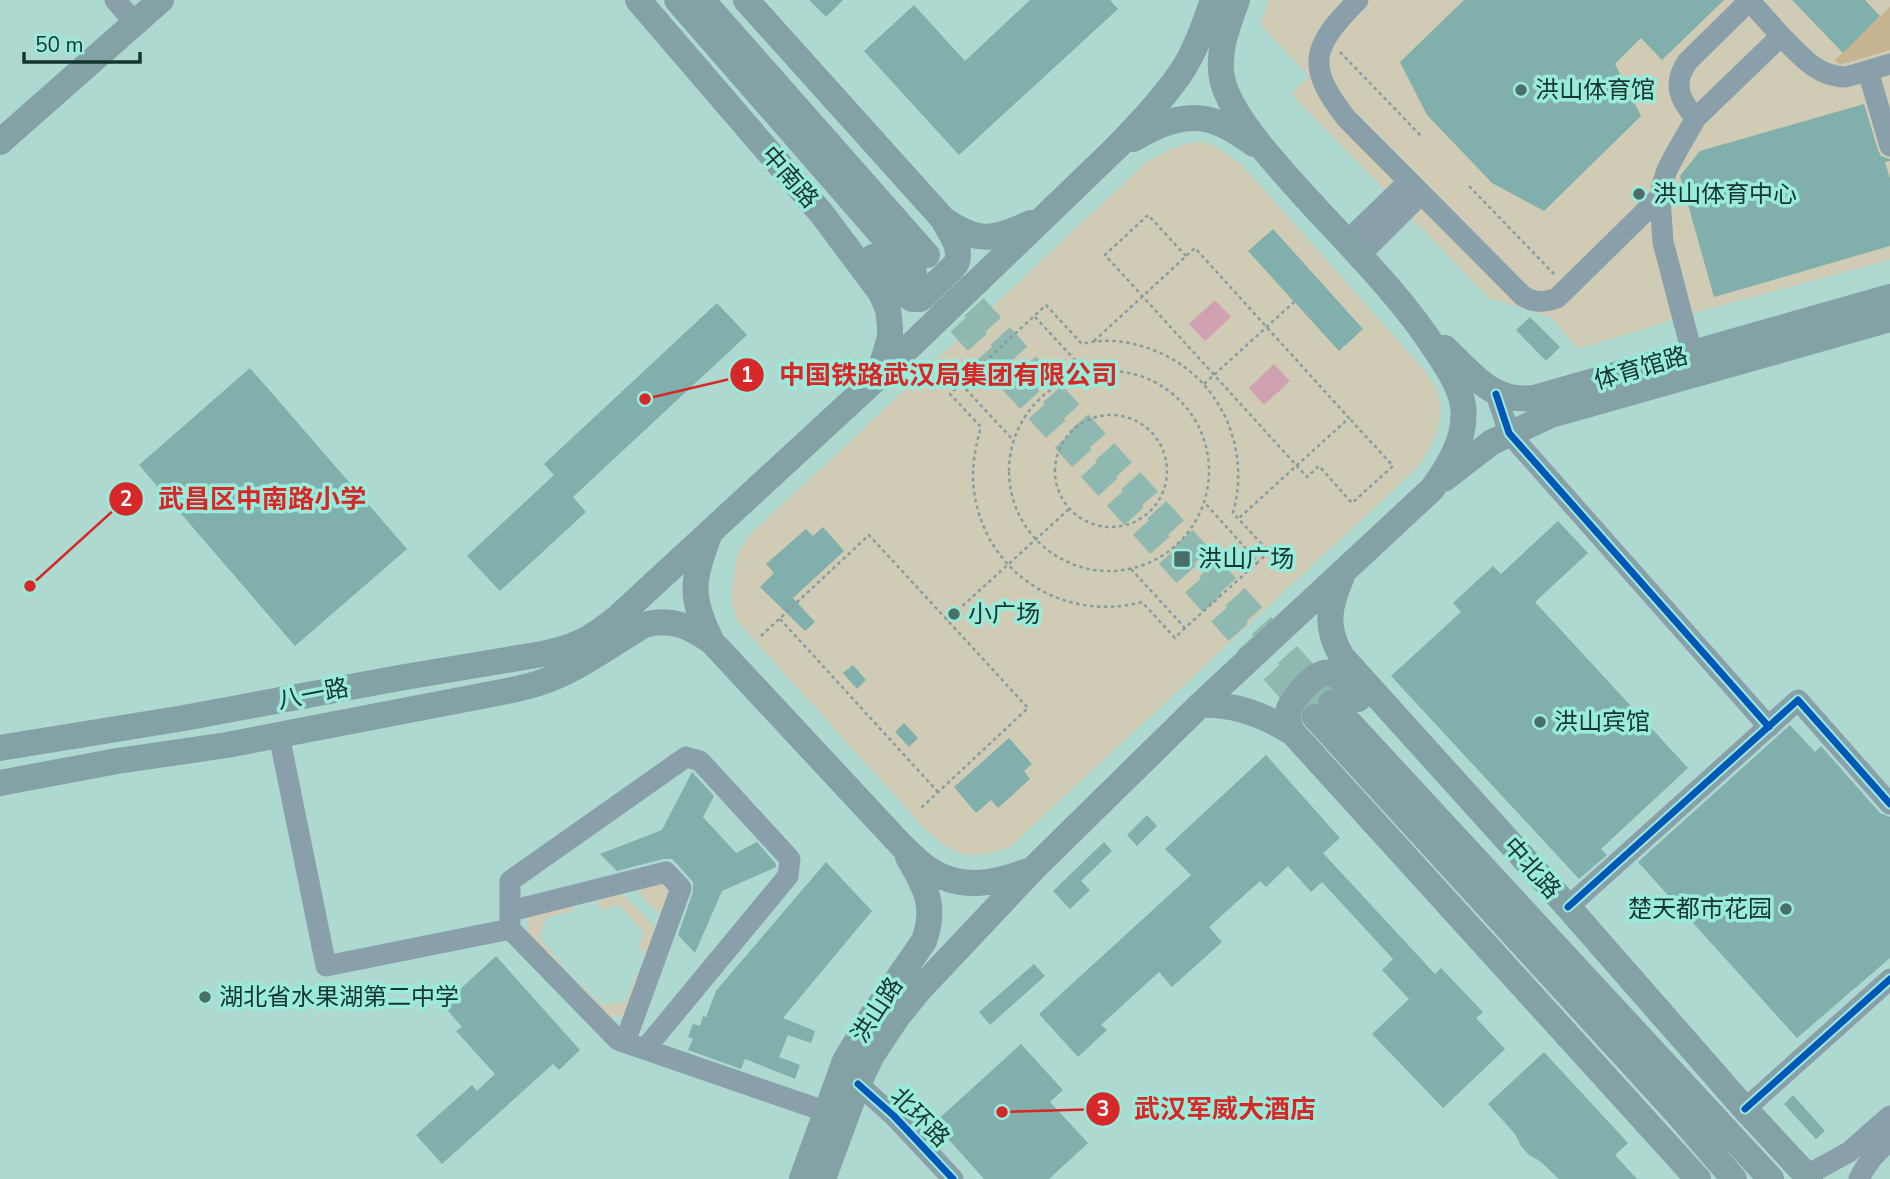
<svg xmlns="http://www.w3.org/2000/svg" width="1890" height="1179" viewBox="0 0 1890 1179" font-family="'Nunito Sans','Noto Sans SC',sans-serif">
	<rect width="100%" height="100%" fill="#add9d0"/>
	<!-- green -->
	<path fill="#cfcbb4" d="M1269,0H1890V260L1708,309L1578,349L1551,317L1489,298L1291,94L1309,76L1260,25Z
		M1201,141L1219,149L1240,163L1424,370C1428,376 1433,383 1436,389C1449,418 1432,444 1418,467L1011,846C969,862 955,857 923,827L755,641L737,620L731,598L737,556L749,535L814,475L1144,164C1163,152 1178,145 1201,141Z
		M664,881L673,891L662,917L635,889Z
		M622,893L657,929L646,955L638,946L644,932L618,905L603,910L595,901Z
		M570,906L574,911L546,918L539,938L563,965L557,970L527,937L528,916Z
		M636,973L642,979L631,1014L602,1019L574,989L580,983L601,1005L626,1002Z"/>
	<!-- forest -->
	<path fill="#c6b490" d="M1890,7V50L1840,65L1835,60Z"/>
	<!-- water -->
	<path fill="#d0a1b0" d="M1215,300L1231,317L1205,341L1189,324Z
		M1274,364L1290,381L1264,405L1249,388Z"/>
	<!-- building -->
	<path fill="#81afac" d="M809,0H843L826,17Z
		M1030,0H1110L1118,9L959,155L864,51L914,5L965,61Z
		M1464,0H1724L1662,60L1641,38L1615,64L1641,116L1544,211L1492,183L1427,115L1400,62Z
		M1792,0H1865L1880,16L1843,53Z
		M1864,104L1878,150L1881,156L1890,159V161L1885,162L1890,179V246L1714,297L1680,176L1700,151Z
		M1273,229L1363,329L1339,351L1248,251Z
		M717,303L747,335L573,497L586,512L500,591L467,556L554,475L544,464Z
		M1530,317L1560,347L1546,361L1516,330Z
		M250,368L407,549L295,646L139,465Z
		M1558,521L1588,553L1535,602L1688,768L1601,849L1607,855L1579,879L1391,676L1461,612L1453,603L1493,566L1501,574Z
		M823,527L844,551L793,598L815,622L805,631L760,587L774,573L766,564L806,529L813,536Z
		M853,665L866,680L857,689L843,673Z
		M904,723L918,738L909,747L895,732Z
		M1790,725L1815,752L1821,746L1880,813L1890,817V958L1797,1038L1638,862Z
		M1009,738L1032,764L1024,771L1030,779L998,808L991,800L976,813L954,787Z
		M1266,755L1340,838L1323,853L1435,974L1441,968L1483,1012L1476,1018L1505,1049L1443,1108L1372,1034L1409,999L1382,970L1393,959L1322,882L1311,892L1288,866L1266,887L1260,881L1209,927L1222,942L1172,987L1159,972L1101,1025L1107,1030L1078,1057L1039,1014L1191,875L1165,849Z
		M692,772L714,796L703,817L736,853L757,842L776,864V867L722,891L695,953L678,935L693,892V882L676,863L672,859H663L617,871L600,854L662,830Z
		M1147,815L1157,826L1137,846L1127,835Z
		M1104,842L1112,851L1081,881L1090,890L1070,909L1053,891Z
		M826,862L872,911L783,1018L815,1031L811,1043L788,1035L779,1057L800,1065L795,1079L745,1059L741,1069L688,1050L693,1039L688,1037L693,1024L700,1026L703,1016L706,1017L716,991Z
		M496,956L580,1050L559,1070L553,1064L442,1164L416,1135L472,1085L477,1091L495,1074L456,1031L462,1027L443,1005Z
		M1034,964L1045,976L990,1025L979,1012Z
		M1021,1044L1063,1090L1050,1102L1088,1143L1049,1179H984L934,1123Z
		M1544,1052L1628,1143L1615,1155L1637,1179H1559L1540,1161L1529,1155L1521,1146L1515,1134L1488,1104Z
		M1793,1095L1825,1131L1816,1139L1784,1104Z"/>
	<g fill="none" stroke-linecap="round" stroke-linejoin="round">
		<!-- major-tunnel -->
		<path stroke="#8fb8b0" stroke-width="26" stroke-dasharray="26 13" stroke-linecap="butt" d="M948,278L1331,703
			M934,294L1311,713"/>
		<!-- path -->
		<path stroke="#869da0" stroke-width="2.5" stroke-dasharray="3.5 3.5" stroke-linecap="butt" d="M1340,52L1421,136
			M1469,186L1556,276
			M1186,256L1148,215L1105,255L1307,477L1319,466L1352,503L1393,466L1349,418
			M1035,317L1087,373
			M1094,341L1195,248L1349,418L1239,518
			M1009 471a100 100 0 1 1 200 0a100 100 0 1 1-200 0Z
			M961,384L1014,441
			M1204,384L1294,302
			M1055 471a56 56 0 1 1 112 0a56 56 0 1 1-112 0Z
			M1131,569L1185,628L1258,562L1205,503
			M780,619L938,792
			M947,620L1069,509
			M1185,628L1175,638L1142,602C1063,623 985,573 974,491C971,469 975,448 981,427L950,394L1046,305L1082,344C1101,339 1122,340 1141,346C1214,366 1253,442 1233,513L1269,552L1258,562
			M761,636L869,535L1028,708L920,809"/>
		<!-- minor -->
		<path stroke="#899fa9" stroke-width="21" d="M115,0L135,23
			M1358,0C1313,46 1304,64 1346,118L1523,296C1534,303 1544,303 1557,298L1660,197
			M1749,0L1781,36
			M1868,71L1890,146
			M1696,118C1679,100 1672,83 1688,61L1749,1
			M1346,242L1409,181
			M1359,256L1421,194
			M1692,353L1663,242L1660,197L1662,185L1667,170L1677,151L1696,118L1781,36C1800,55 1817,77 1846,77L1890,64
			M1496,394L1509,433L1769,727
			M279,735L326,966L510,929L618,1040L827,1112
			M1568,907L1798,700L1890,804
			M510,911L666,872L681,888L625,1042
			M510,929V881L686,757L700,761L790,859L788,876L645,1049
			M858,1084L894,1116L953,1179
			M1745,1109L1890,979
			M1807,1175L1849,1152L1890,1116
			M1859,1179C1867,1162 1877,1152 1890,1140"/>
		<!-- major -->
		<path stroke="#84a1a5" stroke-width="26" d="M638,0L822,214L881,293L888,309L890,327V337L879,375
			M677,0L914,272
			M702,0L927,255
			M746,0L943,219C979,244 992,240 1031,223
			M1133,139C1160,123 1190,110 1221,124C1233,129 1244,137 1254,144
			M0,142L161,0
			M873,257L906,294L912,299H920L956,264C963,248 950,233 943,219
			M1445,348C1472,374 1492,403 1534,398L1890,297
			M1444,479L1492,442L1551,415L1890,319
			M709,535C692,582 689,596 712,642
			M1342,576C1329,606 1324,627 1342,657L1568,907L1745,1109L1810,1179
			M1331,703L1771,1179
			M1200,705C1234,703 1264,715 1293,733L1698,1179
			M1315,717L1678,1114L1734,1179
			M1293,733C1289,726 1287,719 1288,712C1291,699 1317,669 1330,673C1342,676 1350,690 1358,699
			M0,748L184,718L399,678L542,654C576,647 591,639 618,617L878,377L1116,148C1138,125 1161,101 1180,74C1195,52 1204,26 1213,0
			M0,783L117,761L227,745L512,690C521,688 530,686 539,683C577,671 610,645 644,625C671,617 691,627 712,642L902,846C910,853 918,862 927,868C959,891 994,884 1028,871
			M802,1179L845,1061L870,1019L924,941C937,905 925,887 908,857
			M823,1179L858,1084L872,1055L898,1016L920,989L1033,869L1200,705L1432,489C1449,466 1467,437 1463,406C1460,385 1446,366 1435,349C1399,293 1345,241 1300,191C1275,163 1229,114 1222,78C1217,51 1228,25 1237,0"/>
		<!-- cycleway casing -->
		<g stroke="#9bebdb" stroke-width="11">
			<path id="cycleway" d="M1496,394L1509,433L1769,727
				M1568,907L1798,700L1890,804
				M858,1084L894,1116L953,1179
				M1745,1109L1890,979"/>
		</g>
		<!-- cycleway -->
		<use href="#cycleway" stroke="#0057b8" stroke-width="7"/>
	</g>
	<!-- markers -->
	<g fill="#4a6f68" stroke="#9bebdb" stroke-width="2.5">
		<circle cx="1521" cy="90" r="7"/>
		<circle cx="1639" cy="194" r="7"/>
		<rect x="1173" y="550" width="18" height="18" rx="3.5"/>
		<circle cx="954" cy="614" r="7"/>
		<circle cx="1540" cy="722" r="7"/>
		<circle cx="1786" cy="909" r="7"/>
		<circle cx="205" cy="997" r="7"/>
	</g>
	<g text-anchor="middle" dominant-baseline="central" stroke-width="7" stroke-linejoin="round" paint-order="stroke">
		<!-- poi labels -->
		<g font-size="24" fill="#153630" stroke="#9bebdb" text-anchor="start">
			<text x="1535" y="90">洪山体育馆</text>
			<text x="1653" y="194">洪山体育中心</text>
			<text x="1198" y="559">洪山广场</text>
			<text x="968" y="614">小广场</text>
			<text x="1554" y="722">洪山宾馆</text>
			<text x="1772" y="909" text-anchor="end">楚天都市花园</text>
			<text x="219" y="997">湖北省水果湖第二中学</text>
		</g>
		<!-- street labels -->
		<g font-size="24" fill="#153630" stroke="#9bebdb">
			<text transform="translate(790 177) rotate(49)">中南路</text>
			<text transform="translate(1641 368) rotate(-16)">体育馆路</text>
			<text transform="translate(313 694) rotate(-11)">八一路</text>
			<text transform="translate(1532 868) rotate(48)">中北路</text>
			<text transform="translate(877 1010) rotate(-57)">洪山路</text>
			<text transform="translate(920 1117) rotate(45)">北环路</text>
		</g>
	</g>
	<!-- callouts -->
	<path fill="none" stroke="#d62828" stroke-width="2.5" d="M645 399L747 375M30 586L126 499M1002 1112L1103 1109"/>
	<g fill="#d62828" stroke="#9bebdb" stroke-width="2.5">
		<circle cx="645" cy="399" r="7"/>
		<circle cx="30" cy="586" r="7"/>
		<circle cx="1002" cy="1112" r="7"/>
		<circle cx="747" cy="375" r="18"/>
		<circle cx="126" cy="499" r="18"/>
		<circle cx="1103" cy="1109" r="18"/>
	</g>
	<g font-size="21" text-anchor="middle" font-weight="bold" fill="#fff">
		<text x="747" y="382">1</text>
		<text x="126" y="506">2</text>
		<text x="1103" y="1116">3</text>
	</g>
	<g font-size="26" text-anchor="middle" font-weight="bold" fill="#d62828" stroke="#9bebdb" stroke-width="7" stroke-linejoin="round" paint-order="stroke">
		<text x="948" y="384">中国铁路武汉局集团有限公司</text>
		<text x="262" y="508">武昌区中南路小学</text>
		<text x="1225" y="1118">武汉军威大酒店</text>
	</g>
	<!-- scale -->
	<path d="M24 52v10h116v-10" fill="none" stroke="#153630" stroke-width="3.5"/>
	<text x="35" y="52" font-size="21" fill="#153630" stroke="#9bebdb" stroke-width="5" paint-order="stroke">50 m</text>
</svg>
